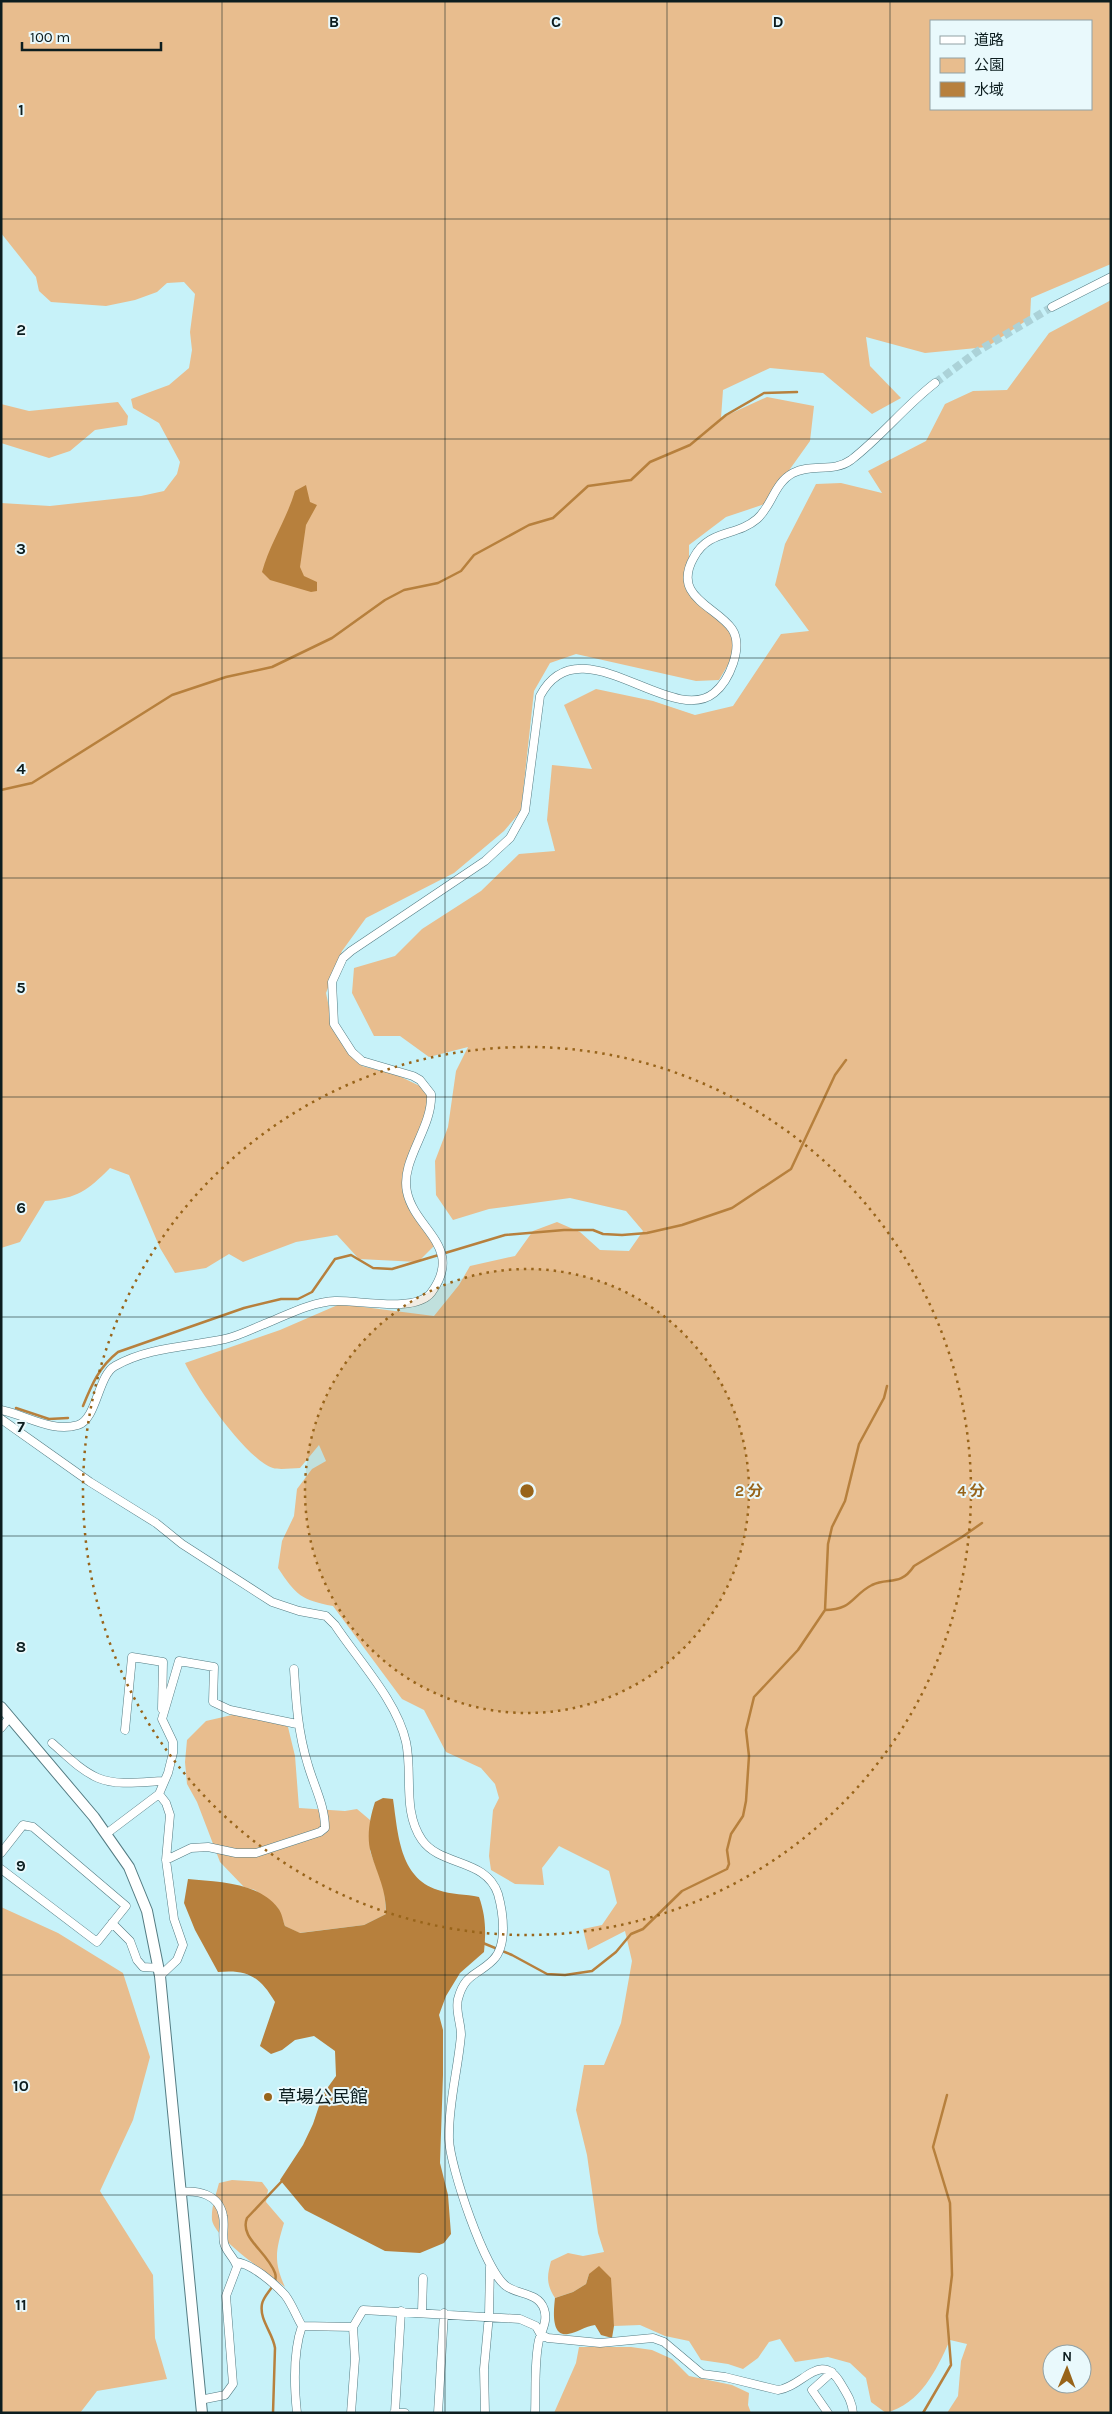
<svg xmlns="http://www.w3.org/2000/svg" width="1112" height="2414" viewBox="0 0 1112 2414" font-family="Karla,'Noto Sans JP',sans-serif">
	<rect width="100%" height="100%" fill="#c7f2f9"/>
	<!-- green -->
	<path fill="#e8bd8e" fill-rule="evenodd" d="M1,1H1111V264L1031,298L1030,318L987,347L925,353L866,337L870,366L901,398L872,414L823,373L770,368L723,390L721,418L767,397L814,406L810,441L765,504L726,517L689,545V586L732,634V658L719,680L696,681L576,654L550,663L534,691L521,811L504,831L454,873L366,918L342,951L326,993L333,1026L362,1066L397,1075L424,1088L435,1105C428,1125 404,1176 410,1195C415,1211 429,1227 438,1242L418,1262L359,1259L337,1235L296,1242L243,1262L229,1254L206,1268L175,1273L160,1248L129,1175L110,1168C87,1191 78,1198 45,1201L20,1242L1,1248V503L50,506L141,496L164,491L177,474L180,462L159,423L133,408L131,399L169,385L189,368L192,350L190,332L195,294L184,282L167,283L157,292L135,300L106,306L51,302L39,291L36,277L1,233ZM931,21H1091V109H931Z
		M1111,300V2413H947L958,2396L961,2361L967,2344L950,2340C936,2371 921,2403 886,2413L871,2402L866,2378L850,2363L828,2357L795,2362L780,2339L769,2342L758,2358L743,2369L728,2364L701,2360L689,2341L665,2336L640,2325L614,2326L610,2302L611,2286L589,2274L586,2284L573,2292L555,2298C546,2284 547,2276 551,2261L568,2253L583,2256L604,2252L598,2233L587,2155L576,2110L584,2065H604L621,2023L632,1961L625,1931L588,1950L583,1929L602,1925L617,1903L609,1871L559,1846L542,1868L544,1885L515,1884L491,1870L489,1856L493,1810L499,1798L495,1784L481,1768L446,1752L424,1710L402,1699L333,1606C301,1600 296,1595 278,1568L282,1541L294,1516L297,1489L312,1469L326,1461L319,1445L300,1468C292,1468 280,1470 273,1468C247,1460 197,1388 185,1363L280,1330L340,1304L434,1316L459,1285L470,1266L515,1256L533,1231L557,1222L580,1232L600,1250L629,1251L643,1231L626,1211L570,1198L489,1209L453,1220L436,1195L435,1161L448,1127L456,1071L468,1047L429,1057L400,1036H374L352,993L354,968L395,956L422,929L481,891L519,854L555,851L547,820L552,765L592,769L564,705L596,689L653,701L695,715L733,706L781,634L809,631L775,585L785,544L816,484L841,483L882,493L868,471L926,441L945,404L973,391L1007,390L1049,333ZM1052,2354H1082V2384H1052Z
		M118,402L128,416L127,425L95,430L70,451L49,458L1,443V404L29,411Z
		M259,1714L288,1727L295,1756L299,1808L345,1811L357,1809L370,1820V1851L384,1888L386,1914L364,1925L299,1933L285,1926L278,1908L255,1890L244,1887L220,1862L197,1802L187,1784L185,1762L187,1740L206,1721L232,1715Z
		M1,1907L58,1933L123,1973L150,2057L133,2120L100,2191L153,2275L155,2338L167,2379L97,2391L80,2413H1Z
		M232,2180L262,2182L268,2190L266,2202L284,2223C276,2250 273,2261 285,2287C270,2275 215,2239 212,2220C211,2207 216,2195 219,2183Z
		M579,2347H631L652,2350L672,2359L689,2376L732,2385L749,2393L748,2405L751,2413H554L576,2363Z"/>
	<!-- water -->
	<path fill="#b7803d" d="M306,485L310,502L317,505L306,525L300,567L304,576L317,582V591L311,592L270,580L262,572C270,543 286,521 295,491Z
		M383,1798L393,1799C398,1832 399,1878 438,1890C451,1895 466,1894 479,1897C486,1916 486,1933 484,1952L460,1973L446,1996L439,2015L443,2030V2075L440,2163L448,2195L451,2234L444,2243L420,2253L385,2251L305,2210L280,2180L303,2145L313,2124L323,2094L336,2076L335,2051L314,2036L295,2040L282,2050L271,2054L260,2046L275,2002C260,1977 248,1969 218,1972L195,1930L184,1903L188,1879C218,1882 258,1882 278,1908C282,1913 283,1921 285,1926L300,1933L364,1925L386,1914C386,1888 378,1877 371,1853C366,1837 370,1817 375,1802Z
		M599,2266L611,2278L614,2326L612,2338L601,2335L595,2325C585,2326 577,2333 568,2334C550,2337 554,2308 555,2298L573,2292L586,2284L589,2274Z"/>
	<g fill="none" stroke-linecap="round" stroke-linejoin="round">
		<!-- stream -->
		<path stroke="#b7803d" stroke-width="2.5" d="M1,790L32,783L172,695L226,677L272,667L332,638L385,600L404,590L438,583L461,571L474,555L529,525L553,518L588,486L631,480L650,462L690,445L726,415L764,393L797,392
			M83,1406C92,1384 99,1367 118,1352L244,1308L281,1299H298L312,1292L335,1259L351,1255L373,1268L392,1269L505,1235L564,1230H593L603,1234L622,1235L647,1233L682,1225L732,1208L791,1169L835,1075L846,1060
			M16,1408L49,1419L68,1418
			M825,1610L828,1544L832,1527L845,1501L859,1444L884,1398L887,1386
			M483,1943L512,1955L547,1974L565,1975L592,1971L616,1952L631,1934L643,1929L682,1891L727,1869L729,1864L727,1850L731,1834L743,1816L746,1801L749,1756L746,1730L754,1697L798,1650L825,1610C853,1610 852,1595 872,1585C889,1577 900,1587 914,1566L962,1537L982,1523
			M273,2413L275,2348C273,2333 259,2320 262,2304C264,2293 279,2285 275,2273C267,2251 239,2238 247,2218L282,2181
			M923,2413L951,2365L947,2316L952,2275L950,2203L933,2147L947,2095"/>
		<!-- minor-tunnel -->
		<path stroke="#abd2d8" stroke-width="8" stroke-dasharray="8 4" stroke-linecap="butt" d="M935,383L978,351L1052,307"/>
		<!-- minor casing -->
		<g stroke="#547c83" stroke-width="9">
			<path id="minor" d="M1052,307L1111,277
				M1,1410C26,1415 52,1433 78,1425C97,1419 98,1375 115,1366C148,1347 188,1347 225,1339C239,1336 254,1328 267,1323C289,1314 312,1302 335,1301C359,1300 415,1313 431,1293C465,1247 415,1230 407,1192C400,1160 433,1128 431,1094L420,1080L413,1076L362,1061L352,1052L334,1024L332,982L343,958L351,951L485,861L510,838L525,811L540,696C579,621 671,728 714,693C729,681 744,647 732,629C716,606 671,597 694,557C709,529 736,537 757,519C772,506 774,483 793,473C812,463 833,473 851,460C881,437 905,406 935,383
				M1,1419L90,1482L156,1523L182,1544L272,1602L299,1611L326,1616L335,1625C358,1660 397,1701 406,1742C413,1774 402,1811 422,1840C441,1867 486,1858 498,1894C503,1912 508,1945 493,1960C477,1976 465,1973 458,1999C455,2010 461,2023 461,2035C458,2070 448,2105 449,2139C450,2167 485,2271 506,2286C518,2295 538,2292 544,2309C548,2320 542,2330 539,2340C534,2362 536,2390 535,2413
				M1,1728L10,1717
				M125,1730L132,1657L163,1662L162,1709
				M52,1743C66,1755 80,1770 98,1778C117,1786 142,1782 163,1781
				M159,1794L166,1803L170,1815L166,1860L174,1919L183,1945L177,1960L160,1976
				M106,1834L159,1794L168,1773L173,1753V1742L162,1719L179,1661L214,1667L213,1702L230,1710L297,1724
				M1,1853L23,1825L33,1827L126,1906L97,1942L1,1869
				M166,1860L191,1848L208,1847L236,1853H256L320,1832L325,1828C325,1806 314,1786 308,1765C298,1733 296,1702 294,1669
				M112,1923L130,1941L137,1960L143,1967L159,1968
				M180,2192C198,2190 219,2194 223,2216C225,2225 222,2234 224,2243C226,2252 235,2258 237,2267L226,2296L233,2384L225,2395L200,2400
				M236,2262C252,2264 274,2283 285,2295C292,2304 296,2316 302,2326
				M422,2312L423,2278
				M302,2326L353,2327
				M395,2412L401,2311
				M297,2413C294,2385 293,2352 302,2326
				M351,2413L355,2359L353,2327L363,2310L520,2319L536,2326L541,2335L548,2338L600,2343L653,2338L664,2342L702,2374L725,2377L778,2390C803,2387 821,2349 841,2384C847,2394 852,2401 853,2413
				M394,2413H405
				M438,2413L444,2313
				M485,2413L484,2369L489,2315L490,2267
				M828,2413L812,2390L832,2372"/>
		</g>
		<!-- tertiary casing -->
		<g stroke="#547c83" stroke-width="12">
			<path id="tertiary" d="M1,1707L94,1817L129,1867L147,1911L160,1976L202,2413"/>
		</g>
		<!-- minor -->
		<use href="#minor" stroke="#fff" stroke-width="8"/>
		<!-- tertiary -->
		<use href="#tertiary" stroke="#fff" stroke-width="10"/>
	</g>
	<!-- grid -->
	<path fill="none" stroke="#0c1d1f" stroke-width="1" stroke-opacity="0.55" d="M222,1V2413M445,1V2413M667,1V2413M890,1V2413M1,219H1111M1,439H1111M1,658H1111M1,878H1111M1,1097H1111M1,1317H1111M1,1536H1111M1,1756H1111M1,1975H1111M1,2195H1111"/>
	<!-- distance rings -->
	<circle cx="527" cy="1491" r="222" fill="#98641a" fill-opacity=".12"/>
	<g fill="none" stroke="#98641a" stroke-width="2.5" stroke-dasharray="2.5 5">
		<circle cx="527" cy="1491" r="222"/>
		<circle cx="527" cy="1491" r="444"/>
	</g>
	<!-- markers -->
	<circle fill="#98641a" stroke="#e9f9fc" stroke-width="2" cx="268" cy="2097" r="5"/>
	<g text-anchor="middle" dominant-baseline="central" stroke-width="4" stroke-linejoin="round" paint-order="stroke">
		<!-- poi labels -->
		<g font-size="18" fill="#0c1d1f" stroke="#e9f9fc" text-anchor="start">
			<text x="278" y="2097">草場公民館</text>
		</g>
	</g>
	<g font-size="16" text-anchor="middle" font-weight="bold" fill="#0c1d1f" stroke="#e9f9fc" stroke-width="4" stroke-linejoin="round" paint-order="stroke">
		<text x="334" y="27">B</text>
		<text x="556" y="27">C</text>
		<text x="778" y="27">D</text>
		<text x="21" y="115">1</text>
		<text x="21" y="335">2</text>
		<text x="21" y="554">3</text>
		<text x="21" y="774">4</text>
		<text x="21" y="993">5</text>
		<text x="21" y="1213">6</text>
		<text x="21" y="1432">7</text>
		<text x="21" y="1652">8</text>
		<text x="21" y="1871">9</text>
		<text x="21" y="2091">10</text>
		<text x="21" y="2310">11</text>
	</g>
	<circle cx="527" cy="1491" r="8" fill="#98641a" stroke="#e9f9fc" stroke-width="2.5"/>
	<g font-size="15" text-anchor="middle" font-weight="bold" fill="#98641a" stroke="#e9f9fc" stroke-width="4" stroke-linejoin="round" paint-order="stroke">
		<text x="749" y="1496">2 分</text>
		<text x="971" y="1496">4 分</text>
	</g>
	<!-- border -->
	<rect width="1112" height="2414" fill="none" stroke="#0c1d1f" stroke-width="5"/>
	<!-- legend -->
	<rect x="930" y="20" width="162" height="90" fill="#e9f9fc" stroke="#91a1a4"/>
	<rect x="940" y="36" width="25" height="8" fill="#ffffff" stroke="#91a1a4"/>
	<text x="974" y="45" font-size="15" fill="#0c1d1f">道路</text>
	<rect x="940" y="58" width="25" height="15" fill="#e8bd8e" stroke="#91a1a4"/>
	<text x="974" y="70" font-size="15" fill="#0c1d1f">公園</text>
	<rect x="940" y="82" width="25" height="15" fill="#b7803d" stroke="#91a1a4"/>
	<text x="974" y="95" font-size="15" fill="#0c1d1f">水域</text>
	<!-- north arrow -->
	<g transform="translate(1067 2369) rotate(1)"><circle r="24" fill="#e9f9fc" stroke="#91a1a4"/>
	<path d="M0-4L9 19L0 12L-9 19Z" fill="#98641a"/>
	<text y="-8" font-size="14" font-weight="bold" text-anchor="middle" fill="#0c1d1f">N</text>
	</g>
	<!-- scale -->
	<path d="M22 42v8h139v-8" fill="none" stroke="#0c1d1f" stroke-width="2.5"/>
	<text x="30" y="42" font-size="15" fill="#0c1d1f" stroke="#e9f9fc" stroke-width="4" paint-order="stroke">100 m</text>
</svg>
